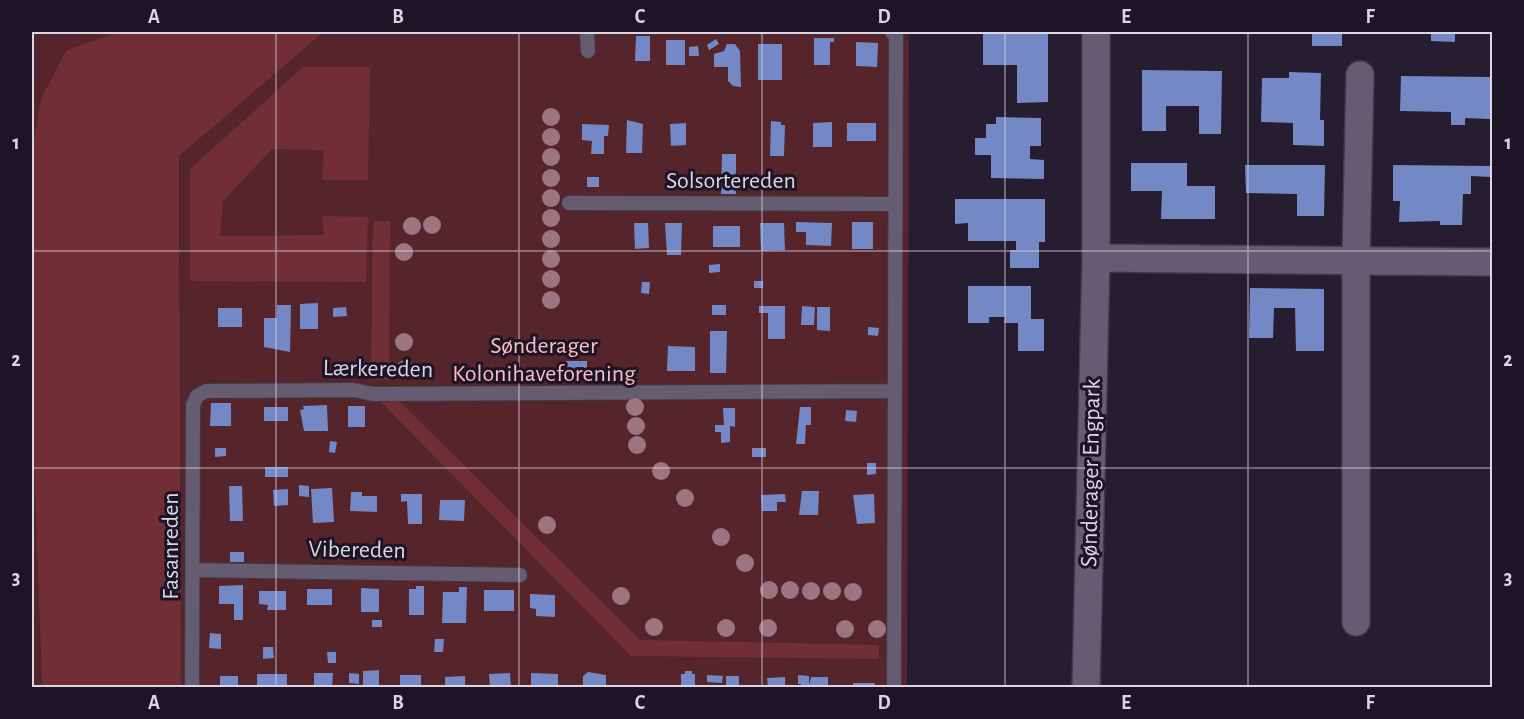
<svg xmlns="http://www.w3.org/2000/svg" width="1524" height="719" viewBox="0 0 1524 719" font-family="'Alegreya Sans',sans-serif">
	<rect width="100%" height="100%" fill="#261e30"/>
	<!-- green -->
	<path fill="#55252b" d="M32,32H118L32,152Z
		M324,32H909L907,687H181L179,155Z
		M32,410L42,687V688L32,687Z"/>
	<!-- forest -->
	<path fill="#712e37" d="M118,32H324L179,156L181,687H42L32,410V152L41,99L66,51Z
		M303,67H370L368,180H322L324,150L272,149L223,201L220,236L324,235L322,216L368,217L366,282L190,281V169Z
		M373,221H390L389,380H371Z
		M377,398H396L640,640L879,645V659L631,656Z"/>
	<!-- building -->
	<path fill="#7388c4" d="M983,32H1048V102L1017,103V65H983Z
		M1312,32H1342V46H1312Z
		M1431,32H1455V42L1431,41Z
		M636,36H650V61H635Z
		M814,38H834V42H830V65H814Z
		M716,39L719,44L709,50L707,45Z
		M666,40H685V65H666Z
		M856,42L878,43L877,67L856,66Z
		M727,44H735L740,51L741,87L733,86L728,81V67H714V54L724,51Z
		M758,44H782V80H758Z
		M698,46L699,56H689V47Z
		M1142,70L1222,71L1221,134H1199V106H1166V131H1142Z
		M1289,72L1321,73L1320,120H1324V146L1293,145V123L1261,122L1262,78H1289Z
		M1401,76L1491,77L1490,119L1465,118V125H1451V112L1400,111Z
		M996,117L1041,118V146H1030V159L1044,160V179L991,178V155H975V138H986V124H996Z
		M627,120L643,124L642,153H626Z
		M771,121L781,122V125H785L784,156H770Z
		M832,122V147H813V123Z
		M686,123V145L671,146L670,124Z
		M847,123H876V141H847Z
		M582,124L609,125L608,136H604V154H591L592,141L582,140Z
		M722,154H736V194H721Z
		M1131,163H1187V186H1215V219H1161L1162,191H1131Z
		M1245,165H1325L1324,216H1297V194L1246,193Z
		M1393,165L1491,166V177L1471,176V194H1463L1462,225H1440V221L1399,222L1400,201H1393Z
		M587,177H599V187H587Z
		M955,199H1045V242H1039V268H1010V250H1016V241H968V223L955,224Z
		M796,222L832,223L831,246L806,245V232H796Z
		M852,222H873V249H852Z
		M634,223H648L649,248L635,249Z
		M665,223H682L681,255H667Z
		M760,223H784L785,250L761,251Z
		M713,226H740V247H713Z
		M720,264V272L709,273V265Z
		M754,281H763V288H754Z
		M642,282H650L649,294L641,293Z
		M968,286H1031V319H1044V351H1018V323H1004L1005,317H989V323H968Z
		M1250,288L1324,289V351H1296L1295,308H1274L1273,338H1249Z
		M318,303V329H300V304Z
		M277,305H291L290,352L264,347V318H277Z
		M712,305H726V315H712Z
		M759,306H785V339H768V313H759Z
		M802,306L815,307L814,325H801Z
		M346,307L347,316L333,317V308Z
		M817,307H830V331L817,330Z
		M218,308H242V327H218Z
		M868,327L879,328L878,336L868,335Z
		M710,331H727L726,373H710Z
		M668,346L695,347V371H667Z
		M563,361H587V375H563Z
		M211,403H231V426H210Z
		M327,405L328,431H304L300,410L304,409L303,406Z
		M348,406H365V427H348Z
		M264,407H288V421H264Z
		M800,407H811V425H806L805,444H796Z
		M723,408H735V427L730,426V442L721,443V432H715V425H724Z
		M846,410L857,411L856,422L845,421Z
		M330,441L337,442L335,453L329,452Z
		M215,448H226V456L215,457Z
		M752,448H766V457H752Z
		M867,463H876V474L867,475Z
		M265,467H288V477H265Z
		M299,485L309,486V497L299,496Z
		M229,486H242L243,521H230Z
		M332,488L334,522L313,523L311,489Z
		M288,489V505L274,506L273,490Z
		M802,491H819L818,515H799Z
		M351,492H362V496H377V512L350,511Z
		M401,494H422V524H408L407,501L401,502Z
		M785,494L786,502H777V511H762L761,495Z
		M874,494L875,523L857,524L853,495Z
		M440,500H465L464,521L439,520Z
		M230,552H244V562H230Z
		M243,585V620H234V604H219V586Z
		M416,586H424V615H409V589H416Z
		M459,587H467L466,623H442L443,592H459Z
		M361,588L379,589V612H361Z
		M307,589H332V605H307Z
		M484,590H514V611H484Z
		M259,591H286V610H267L268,605L259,604Z
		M530,594L555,595V617L536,616V609L530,608Z
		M372,620H382V627H372Z
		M210,633L221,634V649L209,648Z
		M435,639H444L443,652H434Z
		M263,647H273L274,658L263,659Z
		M327,652H336V663H328Z
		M379,670V688H363V671Z
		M685,671H692V674H695V688H681V674H685Z
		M588,672L606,675V688H583V676Z
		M314,673H333L332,688H314Z
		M349,673L359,674V684L349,683Z
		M510,673L511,688H490L489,674Z
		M531,673L558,674V688L531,686Z
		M257,674H287V688H257Z
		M400,675H421V688H400Z
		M707,675L723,676L722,683L707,682Z
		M798,675L809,676V685L811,677H828V688H801V684H798Z
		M220,676H238V688L220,687Z
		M465,676V688H445V677Z
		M726,676H739V688H726Z
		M785,677V688H768L767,678Z
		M853,683H875L874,688H853Z"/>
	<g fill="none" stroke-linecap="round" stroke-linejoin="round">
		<!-- lane casing -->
		<g stroke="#403949" stroke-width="16">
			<path id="lane" d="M587,32L588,51
				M892,32L896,37L894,688
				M569,203L894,204
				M193,570L520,575
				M192,688L193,405L197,396L206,391L354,390L373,394L893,391"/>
		</g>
		<!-- street casing -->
		<g stroke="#403949" stroke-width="30">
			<path id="street" d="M1096,258L1492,262
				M1356,622V260L1360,75
				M1086,688L1096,258V32"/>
		</g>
		<!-- lane -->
		<use href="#lane" stroke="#655c72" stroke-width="14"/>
		<!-- street -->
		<use href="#street" stroke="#655c72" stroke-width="27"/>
	</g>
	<!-- trees -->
	<g fill="#9c7580">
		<circle cx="551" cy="117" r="9"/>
		<circle cx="551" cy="137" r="9"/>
		<circle cx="551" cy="157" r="9"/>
		<circle cx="551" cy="178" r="9"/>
		<circle cx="551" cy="198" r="9"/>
		<circle cx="551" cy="218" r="9"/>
		<circle cx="432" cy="225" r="9"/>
		<circle cx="412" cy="226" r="9"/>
		<circle cx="551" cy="239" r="9"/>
		<circle cx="404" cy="252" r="9"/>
		<circle cx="551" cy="259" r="9"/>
		<circle cx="551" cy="279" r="9"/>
		<circle cx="551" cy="300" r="9"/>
		<circle cx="404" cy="342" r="9"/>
		<circle cx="405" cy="369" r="9"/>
		<circle cx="635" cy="407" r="9"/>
		<circle cx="636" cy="426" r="9"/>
		<circle cx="637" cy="445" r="9"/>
		<circle cx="661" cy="471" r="9"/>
		<circle cx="685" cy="498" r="9"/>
		<circle cx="547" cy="525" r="9"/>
		<circle cx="721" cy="537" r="9"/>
		<circle cx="745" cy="563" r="9"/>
		<circle cx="769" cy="590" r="9"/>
		<circle cx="790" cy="590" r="9"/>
		<circle cx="811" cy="591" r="9"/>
		<circle cx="832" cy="591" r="9"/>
		<circle cx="853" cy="592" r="9"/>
		<circle cx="621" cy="596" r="9"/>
		<circle cx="654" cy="627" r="9"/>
		<circle cx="726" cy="628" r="9"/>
		<circle cx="768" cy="628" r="9"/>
		<circle cx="845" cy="629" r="9"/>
		<circle cx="877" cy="629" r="9"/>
	</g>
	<!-- grid -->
	<path fill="none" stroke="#dbd6e3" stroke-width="1.5" stroke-opacity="0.55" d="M276,32V688M519,32V688M762,32V688M1005,32V688M1248,32V688M32,251H1492M32,468H1492"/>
	<g text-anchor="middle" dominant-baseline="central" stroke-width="6" stroke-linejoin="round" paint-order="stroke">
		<!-- street labels -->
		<g font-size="24" fill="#dbd6e3" stroke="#1d1526">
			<text x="731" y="181">Solsortereden</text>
			<text transform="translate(378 369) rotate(1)">Lærkereden</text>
			<text transform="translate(1091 473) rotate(-89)">Sønderager Engpark</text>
			<text transform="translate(171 546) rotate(-90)">Fasanreden</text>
			<text transform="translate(357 550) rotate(1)">Vibereden</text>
		</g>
		<!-- park labels -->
		<g font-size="24" fill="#fdbdc1" stroke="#1d1526">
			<text x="544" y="346">Sønderager<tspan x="544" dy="28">Kolonihaveforening</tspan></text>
		</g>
	</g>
	<!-- border -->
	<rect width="1524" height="719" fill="none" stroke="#1d1526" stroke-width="66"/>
	<rect x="33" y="33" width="1458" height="653" fill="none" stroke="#dbd6e3" stroke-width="2"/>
	<g font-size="20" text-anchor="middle" font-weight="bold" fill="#dbd6e3">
		<text x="154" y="23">A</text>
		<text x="398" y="23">B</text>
		<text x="640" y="23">C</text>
		<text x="884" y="23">D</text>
		<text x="1126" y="23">E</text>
		<text x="1370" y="23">F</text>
		<text x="16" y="149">1</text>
		<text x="1508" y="149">1</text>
		<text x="16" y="366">2</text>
		<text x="1508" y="366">2</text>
		<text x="16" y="584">3</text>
		<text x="1508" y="584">3</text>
		<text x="154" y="709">A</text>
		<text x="398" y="709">B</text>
		<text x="640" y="709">C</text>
		<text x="884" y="709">D</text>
		<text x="1126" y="709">E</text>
		<text x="1370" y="709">F</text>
	</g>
</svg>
